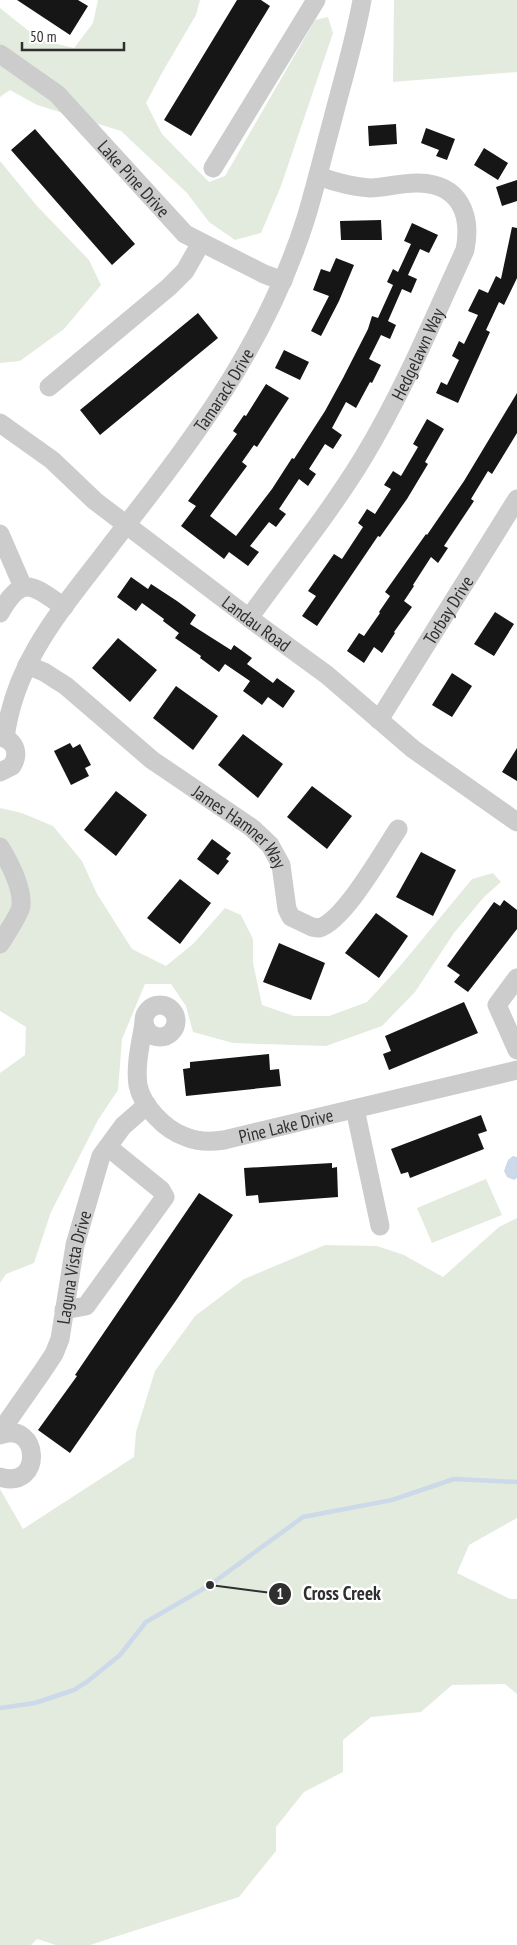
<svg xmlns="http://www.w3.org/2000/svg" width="517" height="1945" viewBox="0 0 517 1945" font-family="'PT Sans Narrow',sans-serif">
	<rect width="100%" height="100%" fill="#fff"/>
	<!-- green -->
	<path fill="#e3ebde" d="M98,0H200L196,15L163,71L146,103L162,134L209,182L225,176L315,20L328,17L333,33L281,186L261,233L235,240L209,222L187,193L121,131L37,105L10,90L0,97V8L40,40L74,48L93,23Z
		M394,0H517V72L393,82Z
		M0,161L37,206L89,260L101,285L64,329L20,361L0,363Z
		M0,808L22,813L53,826L82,861L97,894L132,949L166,966L193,944L225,908L241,915L253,939V963L262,1005L294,1016H329L367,1002L401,965L472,879L493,873L501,882L484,897L454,933L415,992L382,1026L326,1046L233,1043L193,1032L186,1006L171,984H145L122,1039L118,1090L98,1120L51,1212L34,1263L6,1274L0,1283V1073L25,1055L26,1027L0,1011Z
		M486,1179L502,1215L432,1243L417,1208Z
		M517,1218V1518L469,1545L457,1573L510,1599H517V1694L505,1684L452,1685L421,1712L371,1717L343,1740V1772L304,1792L276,1827V1851L239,1897L90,1945H56L37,1939L31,1945H0V1489L23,1529L134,1457L136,1432L155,1371L195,1316L244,1279L325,1245L377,1246L404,1255L443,1277L499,1227Z"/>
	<!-- water -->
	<path fill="#ccd9e8" d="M513,1156L517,1157V1178L514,1180L507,1177L504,1171L508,1160Z"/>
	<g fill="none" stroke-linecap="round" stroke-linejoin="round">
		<!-- stream -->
		<path stroke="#ccd9e8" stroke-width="4.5" d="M0,1708L35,1703L74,1690L88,1681L120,1655L146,1622L210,1585L303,1517L392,1500L454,1479L517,1482"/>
	</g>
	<!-- building -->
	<path fill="#161616" d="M17,0H78L88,6L70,35Z
		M237,0H261L270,6L191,136L164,120Z
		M396,124L397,144L369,146L368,126Z
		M426,128L455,139L447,160L436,156L439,150L421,143Z
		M35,129L135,244L112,265L11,150Z
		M484,148L508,163L498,180L474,165Z
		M517,180V201L502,206L496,187Z
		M381,220L382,240H341L340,221Z
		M412,223L438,235L429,253L420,249L408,275L417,279L411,293L402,289L388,321L396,325L390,339L381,335L369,359L381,365L372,383L370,382L356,408L346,402L332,428L342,435L333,449L325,444L309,469L316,474L308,486L299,479L279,509L286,514L276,527L269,522L250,546L259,552L248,566L229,552L224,559L181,526L196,506L188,501L237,434L233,431L244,415L246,416L266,384L289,398L257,447L254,445L242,462L247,466L210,516L236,536L272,489L292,458L294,459L325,411L343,378L368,329L372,316L378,318L393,285L387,282L393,269L398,272L411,244L404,241Z
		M512,227L517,228V278L504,305L499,302L486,330L490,332L458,403L436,393L441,382L447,385L459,360L452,356L459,341L464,344L478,315L468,311L479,289L488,293L496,276L501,279Z
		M336,258L354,265L339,301L321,336L311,331L329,296L313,290L321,269L330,272Z
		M198,313L218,338L100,435L80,410Z
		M284,350L309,362L300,380L275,368Z
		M517,393V433L492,474L488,471L471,499L474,501L444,546L448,548L438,563L431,557L413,585L414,586L404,601L412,607L394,632L395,633L382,653L374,647L364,663L347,651L359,633L364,636L380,613L379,612L390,596L385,592L426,534L427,535L464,481Z
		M427,419L444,429L425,462L428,464L407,499L380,537L378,536L317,626L302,616L316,596L308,591L334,554L342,559L363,527L358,523L367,509L375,514L391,489L384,485L393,471L401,476L418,447L413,444Z
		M131,577L148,589L151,584L177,601L196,615L190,624L231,650L234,645L252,658L247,664L273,683L277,678L295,691L283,708L268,697L262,705L243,691L250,681L225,664L219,672L200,658L201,656L175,638L179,633L163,621L164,619L142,603L136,611L117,597Z
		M495,612L514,624L494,656L474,644Z
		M118,638L157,670L130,702L92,668Z
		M452,673L472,686L452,717L432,705Z
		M176,686L218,716L193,750L153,718Z
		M243,734L283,764L258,798L218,765Z
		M70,743L73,748L80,744L91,765L85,768L89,776L71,785L54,751Z
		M517,748V781L502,772Z
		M312,786L352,816L327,849L287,817Z
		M116,791L147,815L116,856L84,830Z
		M212,839L231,853L226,859L229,861L218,875L197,859Z
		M421,852L456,870L433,916L396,897Z
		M180,879L211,903L180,944L147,918Z
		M504,900L517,910V929L468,992L454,982L460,975L447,966L494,902L500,906Z
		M376,913L408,936L379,978L345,953Z
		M279,943L325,963L311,1000L263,982Z
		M464,1002L478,1033L389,1070L383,1054L391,1051L385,1036Z
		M269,1054L270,1070L279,1069L281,1086L186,1096L183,1069L190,1068V1062Z
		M481,1115L487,1131L478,1134L484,1149L410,1178L408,1172L401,1174L391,1149Z
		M332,1163V1168L337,1167L338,1197L259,1203L258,1195L246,1196L244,1168Z
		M199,1193L233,1215L177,1299L70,1453L38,1430L77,1376L75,1375Z"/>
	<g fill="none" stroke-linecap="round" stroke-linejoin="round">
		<!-- minor -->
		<g stroke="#ccc" stroke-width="19">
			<path id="s1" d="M0,54L57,94L185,234L264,274L283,281"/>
			<path d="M213,168L316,0"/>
			<path d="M49,387L169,287L185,271L201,243"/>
			<path id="s2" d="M0,423L52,460L95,501L249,618L327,675L413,749L517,822"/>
			<path d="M0,534L23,587"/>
			<path d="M0,613C23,573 33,586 64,607"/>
			<path id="s3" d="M249,618C287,565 329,514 363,458C403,392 433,320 465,250C472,215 460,184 419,183C403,182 386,188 370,188C351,187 335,182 318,176"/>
			<path id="s4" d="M27,665L44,672L66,686L152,760L252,828L270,845L281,865L287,909L291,917L312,927L319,928C344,921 383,852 398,829"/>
			<path id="s5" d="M379,720L517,499"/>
			<path d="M0,737C15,740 20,753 12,766L0,772"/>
			<path id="s6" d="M5,738C15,661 62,609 107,550C146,499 186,449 221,395C256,341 286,281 306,218C316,185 324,151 333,118C343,79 355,40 362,0"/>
			<path d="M0,847C9,862 23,887 21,906C20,914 5,936 0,944"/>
			<path d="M517,978L497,1005L517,1050"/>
			<circle cx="160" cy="1021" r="16"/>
			<path id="s7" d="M144,1023C141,1042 135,1065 138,1085C142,1106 165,1130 186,1137C198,1142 211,1142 224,1140L517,1070"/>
			<path d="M355,1109L380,1226"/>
			<path d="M64,1310L86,1306L165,1197L161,1190L108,1147"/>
			<path id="s8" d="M0,1432L42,1372L54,1354L60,1339L75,1245L101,1156L123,1126L147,1105"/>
			<path d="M0,1435C40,1419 44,1491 0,1477"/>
		</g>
	</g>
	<g text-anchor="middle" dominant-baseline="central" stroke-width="5" stroke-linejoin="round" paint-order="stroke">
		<!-- street labels -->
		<g font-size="18" fill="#2f2f2f" stroke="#fff">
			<text stroke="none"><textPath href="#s1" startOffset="184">Lake Pine Drive</textPath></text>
			<text stroke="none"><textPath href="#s3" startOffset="314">Hedgelawn Way</textPath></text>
			<text stroke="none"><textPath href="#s6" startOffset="415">Tamarack Drive</textPath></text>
			<text stroke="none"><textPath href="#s5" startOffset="130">Torbay Drive</textPath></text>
			<text stroke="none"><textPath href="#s2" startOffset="326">Landau Road</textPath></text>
			<text stroke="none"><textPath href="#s4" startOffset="269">James Hamner Way</textPath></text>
			<text stroke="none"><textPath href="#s7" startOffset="238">Pine Lake Drive</textPath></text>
			<text stroke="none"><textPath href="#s8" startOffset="184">Laguna Vista Drive</textPath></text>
		</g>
	</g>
	<!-- callouts -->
	<path fill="none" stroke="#2f2f2f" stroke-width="2" d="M210 1585L280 1594"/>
	<g fill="#2f2f2f" stroke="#fff" stroke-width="2">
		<circle cx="210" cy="1585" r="5"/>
		<circle cx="280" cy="1594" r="12"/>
	</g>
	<g font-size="15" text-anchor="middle" font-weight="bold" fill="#fff">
		<text x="280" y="1599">1</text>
	</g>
	<g font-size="19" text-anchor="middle" font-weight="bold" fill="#2f2f2f" stroke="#fff" stroke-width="5" stroke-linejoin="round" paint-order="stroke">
		<text x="342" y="1600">Cross Creek</text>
	</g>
	<!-- scale -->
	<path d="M22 42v8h102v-8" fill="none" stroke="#2f2f2f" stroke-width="2.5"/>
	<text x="30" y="42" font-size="15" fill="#2f2f2f" stroke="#ffffff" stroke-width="4" paint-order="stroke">50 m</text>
</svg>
